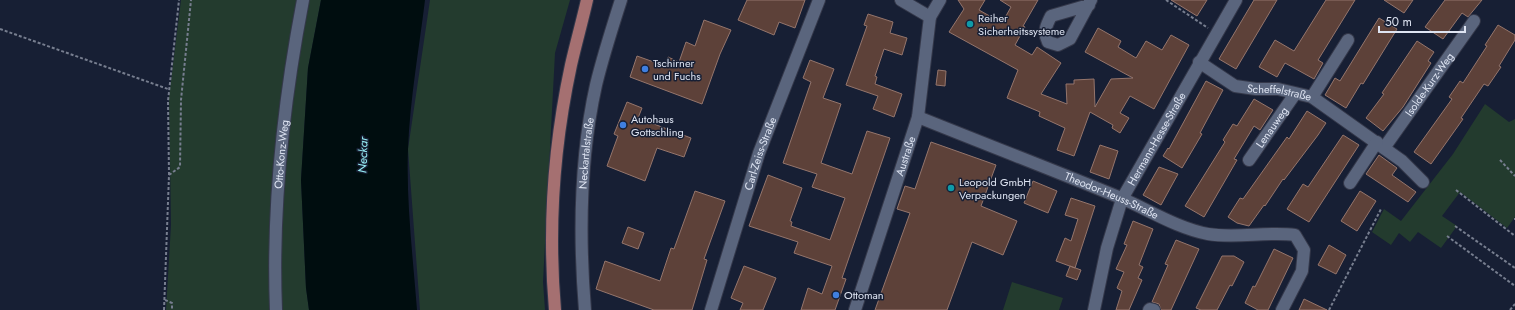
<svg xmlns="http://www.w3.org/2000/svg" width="1515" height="310" viewBox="0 0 1515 310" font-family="Jost,sans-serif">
	<rect width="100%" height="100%" fill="#171f34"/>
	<!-- green -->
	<path fill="#233b2e" d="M181,0H321L308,68L301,180L306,288L309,310H166L171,225L169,97Z
		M430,0H570L555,53L543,282L545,310H420L408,149Z
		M1485,104L1509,122L1515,119V217L1507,228L1460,192L1442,216L1457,226L1441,248L1418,232L1410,242L1399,233L1391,245L1372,232L1384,209L1401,221L1453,154Z
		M1012,282L1063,298L1059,310H1003Z"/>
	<!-- water -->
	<path fill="#000d0f" d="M321,0H425C419,49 410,99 408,149C406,201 413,258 417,310H309L306,288L301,180L308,68Z"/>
	<!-- building -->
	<path fill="#5d4139" stroke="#94756c" d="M747,0H805L795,28L779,22L774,35L738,20Z
		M958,0H985L979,10L1002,23L1011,7L1000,0H1038L1023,26L1025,27L1015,45L1032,55L1037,47L1061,63L1041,94L1067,104L1066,84H1074V80L1094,79L1095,107L1111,79L1133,78L1085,52L1098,28L1121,41L1118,47L1136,58L1146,41L1162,50L1171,35L1189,45L1154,109L1130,96L1120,113L1129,118L1120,133L1112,128L1113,125L1090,112L1074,156L1057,150L1065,128L1039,116L1040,112L1007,98L1018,70L949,32L964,9Z
		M1171,0H1207L1197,16Z
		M1254,0H1277L1236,69L1219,59Z
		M1326,0H1355L1318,60L1323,63L1314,79L1285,63L1277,77L1259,67L1275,40L1294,51Z
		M1384,0H1413L1404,13Z
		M1445,0H1482L1468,17L1462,13L1443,39L1425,27Z
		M868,14L893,22L890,33L907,38L902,55L884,49L875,76L877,77L875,84L902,94L894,117L873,109L878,96L846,85L867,26L864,25Z
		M1379,18L1397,29L1363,84L1361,83L1346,108L1325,95L1335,78L1340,81Z
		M704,20L731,30L720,54L702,104L630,77L637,56L665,66L668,57L679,62L686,42L695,46Z
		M1498,25L1515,35V40L1499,66L1501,67L1488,86L1484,84L1461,118L1463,119L1431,164L1414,152L1452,99L1449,97L1460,81L1463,83L1487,46L1485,45Z
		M1417,41L1434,52L1428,61L1431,63L1403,107L1383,131L1366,118L1384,94L1382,93Z
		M810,60L834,69L823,98L841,104L821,163L852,174L867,131L890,138L842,278L846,279L835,310H801L808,288L822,294L832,266L794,253L798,242L749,226L768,175L802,188L790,221L792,222L791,226L830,240L845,198L812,187L817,174L783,163L811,82L803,78Z
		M938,70L946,71L945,86L936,85Z
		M1206,81L1223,90L1200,133L1202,134L1182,168L1163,156L1168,148L1169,149Z
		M1254,99L1273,110L1260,130L1254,126L1234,159L1237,160L1204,217L1185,206L1225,142L1223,140L1233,124L1237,126Z
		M627,102L642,108L638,118L691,138L684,157L657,148L645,181L607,166L618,136L614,134Z
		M1307,111L1326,123L1318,135L1284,180L1283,179L1265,206L1264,205L1249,226L1237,223L1228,217L1240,198L1243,199L1287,137L1289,139Z
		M1343,135L1359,145L1309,222L1287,209L1303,184L1308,187Z
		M931,142L996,165L981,206L1017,221L1003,255L972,242L947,310H875L910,213L897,209L905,186L915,189Z
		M1100,145L1118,151L1109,179L1090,172Z
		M1379,155L1397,168L1392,175L1416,192L1408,202L1366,174Z
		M1159,167L1178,174L1161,205L1143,195Z
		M1033,181L1057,191L1048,213L1024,203Z
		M695,191L725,201L704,259L707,260L692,310H654L596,289L605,261L660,281L671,248L674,249Z
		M1360,191L1376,201L1357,231L1341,221Z
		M1071,198L1095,206L1075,268L1056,261L1065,238L1071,241L1078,219L1065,215Z
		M1133,221L1153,229L1139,265L1143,267L1138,278L1142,280L1129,310H1116L1122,291L1117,288L1124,272L1116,269L1127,245L1124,244Z
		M628,227L644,233L638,249L622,243Z
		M1176,240L1199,249L1171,310H1161L1159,304L1152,302L1168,265L1165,264Z
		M1329,245L1346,255L1336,274L1318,265Z
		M1274,249L1293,258L1268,310H1258L1245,303L1253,286L1255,287Z
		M1222,256H1234L1244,262L1232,286L1230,285L1217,310H1201L1196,308Z
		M744,266L776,278L763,310H740L743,303L731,298Z
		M1070,266L1081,270L1077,280L1066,276Z
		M1304,299L1327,310H1299Z"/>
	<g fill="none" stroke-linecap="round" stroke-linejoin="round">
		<!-- minor casing -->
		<g stroke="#34384a" stroke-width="14">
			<g id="minor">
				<path d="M901,0L930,17"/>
				<path d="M1089,5L1051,16C1046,26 1043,32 1048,42L1058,45L1070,39L1091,0"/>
				<path id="s1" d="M1199,62L1235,86L1256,89H1278L1312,97L1402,161L1423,182"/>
				<path d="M1312,97L1348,40"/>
				<path id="s2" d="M918,117C985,144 1053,170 1121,198C1149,210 1177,228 1208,234C1237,239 1266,231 1295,235L1304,250L1302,271L1282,310"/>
				<path id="s3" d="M1384,148L1474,21"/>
				<path id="s4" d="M1249,160L1295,94"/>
				<path d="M1350,183L1377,142"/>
				<path id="s5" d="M276,310C272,210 284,99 303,0"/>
				<path id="s6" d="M585,310C579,237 580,157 596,85C603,56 612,28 621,0"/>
				<path id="s7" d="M711,310L759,153L819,0"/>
				<path id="s8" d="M855,310L918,117L930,17L940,0"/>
				<path id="s9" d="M1094,310L1107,248L1122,199L1236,0"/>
				<path d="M1149,310L1150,309L1154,310"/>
			</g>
		</g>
		<!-- major casing -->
		<g stroke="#34384a" stroke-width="14">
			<path id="major" d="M555,310C548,229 554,144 571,65C576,43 582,22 587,0"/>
		</g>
		<!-- path -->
		<path stroke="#777e8f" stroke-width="2" stroke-dasharray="3 2" stroke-linecap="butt" d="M1166,0L1208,28
			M0,29L168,89
			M1500,160L1515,176
			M169,175L180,167L181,100L191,0
			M1456,190L1515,236
			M1514,219H1515
			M1455,226L1515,268
			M1447,236L1515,286
			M165,300L172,303V310
			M164,310L169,175L168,101L179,0
			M1329,310L1381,209
			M1510,310L1515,304"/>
		<!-- minor -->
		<use href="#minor" stroke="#5a657d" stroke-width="12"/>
		<!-- major -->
		<use href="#major" stroke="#a57071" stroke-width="12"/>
	</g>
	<!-- markers -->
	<g fill="#0f9aa8" stroke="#171f34" stroke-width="1.5">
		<circle cx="970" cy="24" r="4"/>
		<circle cx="951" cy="188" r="4"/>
	</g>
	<g fill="#3f7fe0" stroke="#171f34" stroke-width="1.5">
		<circle cx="645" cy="69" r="4"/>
		<circle cx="623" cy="125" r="4"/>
		<circle cx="836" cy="295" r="4"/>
	</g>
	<g text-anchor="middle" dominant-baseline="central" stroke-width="3" stroke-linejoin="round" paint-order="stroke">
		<!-- poi labels -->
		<g font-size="11" fill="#dee4f2" stroke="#171f34" text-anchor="start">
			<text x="978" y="18">Reiher<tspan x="978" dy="13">Sicherheitssysteme</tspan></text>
			<text x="653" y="63">Tschirner<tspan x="653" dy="13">und Fuchs</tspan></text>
			<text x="631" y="119">Autohaus<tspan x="631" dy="13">Gottschling</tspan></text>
			<text x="959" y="182">Leopold GmbH<tspan x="959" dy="13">Verpackungen</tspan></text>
			<text x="844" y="295">Ottoman</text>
		</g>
		<!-- street labels -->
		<g font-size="11" fill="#dee4f2" stroke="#171f34">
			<text stroke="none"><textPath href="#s3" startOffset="78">Isolde-Kurz-Weg</textPath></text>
			<text stroke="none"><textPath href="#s1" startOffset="88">Scheffelstraße</textPath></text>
			<text stroke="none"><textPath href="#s4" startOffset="40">Lenauweg</textPath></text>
			<text stroke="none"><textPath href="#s9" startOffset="184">Hermann-Hesse-Straße</textPath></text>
			<text stroke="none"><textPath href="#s6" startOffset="157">Neckartalstraße</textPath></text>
			<text stroke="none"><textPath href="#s7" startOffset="164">Carl-Zeiss-Straße</textPath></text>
			<text stroke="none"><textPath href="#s5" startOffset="156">Otto-Konz-Weg</textPath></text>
			<text stroke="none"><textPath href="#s8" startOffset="162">Austraße</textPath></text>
			<text stroke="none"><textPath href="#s2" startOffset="209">Theodor-Heuss-Straße</textPath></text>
		</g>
		<!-- water labels -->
		<g font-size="12" font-style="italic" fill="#97eff7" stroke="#171f34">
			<text transform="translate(363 155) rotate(-88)">Neckar</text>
		</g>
	</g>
	<!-- scale -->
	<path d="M1379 26v6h86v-6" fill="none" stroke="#dee4f2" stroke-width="2"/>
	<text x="1385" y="26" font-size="12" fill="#dee4f2" stroke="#171f34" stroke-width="3" paint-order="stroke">50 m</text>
</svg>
